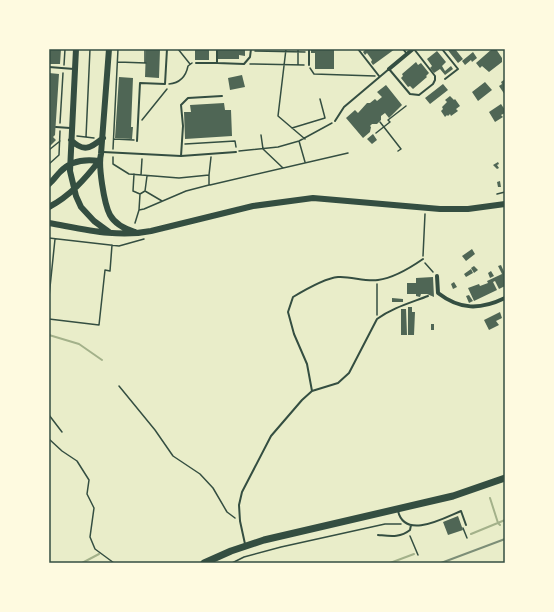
<svg xmlns="http://www.w3.org/2000/svg" width="554" height="612" viewBox="0 0 554 612" font-family="'Fira Sans Condensed',sans-serif">
	<rect width="100%" height="100%" fill="#e9edc9"/>
	<g fill="none" stroke-linecap="round" stroke-linejoin="round">
		<!-- stream -->
		<path stroke="#a3b18a" stroke-width="2" d="M49,335L79,344L102,360
			M490,498L498,523L500,525
			M471,534L505,520
			M82,563L99,554
			M390,563L414,554"/>
	</g>
	<!-- building -->
	<path fill="#4f6655" d="M49,49H61L60,64H49Z
		M146,49H160L159,78L145,77Z
		M195,49H209V60H195Z
		M218,49H245V56L239,55V59H218Z
		M311,49H334V69H315V53H311Z
		M364,49H395L373,65L371,62L372,60L367,53L365,55L363,52L365,50Z
		M447,49H455L463,59L458,63Z
		M492,49H496L502,58V62L489,72L482,66L480,68L476,63Z
		M437,51L446,62L442,66L445,71L451,66L453,69L445,75L440,69L434,73L430,68L432,66L427,59Z
		M473,52L477,58L472,62L471,60L465,65L462,61Z
		M416,62L418,65L421,63L429,73L426,76L427,77L413,89L410,86L408,87L401,78L403,76L402,74Z
		M49,73L59,74L55,135L53,137L56,140L49,147Z
		M242,75L245,87L230,90L228,78Z
		M119,77L133,78L131,127H133L132,139L115,138Z
		M505,79V95L499,86L502,84L501,82Z
		M485,82L492,90L478,101L472,92Z
		M443,84L448,90L430,104L425,98Z
		M386,85L402,105L389,118L385,113L381,116V120L377,124H372L370,126L371,127L370,132L363,138L346,118L355,110L358,113L367,103H370L375,99L377,101L382,97L377,92Z
		M450,96L454,100L455,99L460,106L456,109L458,111L451,116L450,114L448,116L447,115L445,117L441,111L443,109L442,107L447,102L445,100Z
		M224,103L225,110H231L232,136L185,139L184,112H191L190,105Z
		M501,104L505,110V113L501,115L503,117L495,122L489,112Z
		M373,134L377,140L372,144L367,139Z
		M498,162L499,164L497,165L499,168L497,169L493,165Z
		M500,181L501,187H498L497,182Z
		M472,249L475,254L466,261L462,256Z
		M501,265L505,274V286L499,289L495,281L493,282L497,290L474,301L468,288L479,284L480,286L488,283L487,281L502,274L498,266Z
		M474,266L478,270L474,273L471,268Z
		M471,269L473,273L466,277L464,274Z
		M491,271L494,276L490,278L488,273Z
		M433,277L434,297L427,294H421L420,297L416,296V294H407V283H416V278Z
		M454,282L457,287L453,289L451,284Z
		M469,295L473,301L469,303L466,296Z
		M392,298L403,299V302H392Z
		M408,307H412V312H415L414,335H408Z
		M401,309H406L407,335H401Z
		M500,312L502,318L496,321L499,325L489,330L484,320Z
		M431,324H434V330H431Z
		M458,516L463,530L448,535L443,522Z"/>
	<g fill="none" stroke-linecap="round" stroke-linejoin="round">
		<!-- path -->
		<path stroke="#344e41" stroke-width="1.5" d="M178,49L190,64
			M286,49L278,116L305,139
			M255,51L305,52
			M118,62L146,63
			M145,63V49
			M250,64L304,65
			M64,65L65,49
			M298,65V49
			M310,68L314,74L375,76
			M169,84C180,83 186,76 188,66L192,63
			M142,120L167,89
			M380,122L401,149L398,151
			M60,123L63,73
			M292,128L325,118L320,99
			M376,133L390,122L388,120L406,106
			M261,135L263,149L283,168
			M77,136L94,138
			M86,137L90,49
			M114,139L134,140
			M299,141L305,162
			M185,144L235,141L236,147
			M113,149L118,49
			M49,150L60,141
			M239,151L278,147L299,141L332,123
			M113,157V164L129,174L179,178L209,175
			M49,164L59,155L60,131
			M134,174L133,191L140,194L139,210L144,209L186,191L209,185V175L211,157
			M141,175L142,159
			M210,185L348,153
			M145,191L162,201
			M140,194L145,191L147,176
			M497,194L505,192
			M135,223L139,210
			M49,238L119,246L144,239
			M423,256L425,214
			M425,263L433,272
			M49,297L55,239
			M377,315V284
			M49,319L99,325L105,270L110,271L112,245
			M119,386L155,430L173,456L200,474L213,488L227,512L235,518
			M49,415L62,432
			M49,439L62,451L77,461L89,480L87,494L94,508L90,537L95,549L114,563
			M463,528L467,538
			M410,536L418,555
			M232,563L244,557L281,547L385,524H401"/>
		<!-- service -->
		<path stroke="#344e41" stroke-width="2" d="M358,49L379,76
			M403,49L407,54
			M442,49L458,69L445,79
			M196,63H217V49
			M217,63L244,64L250,57L251,49
			M309,65V49
			M49,67L74,69
			M335,121L344,107L389,69L410,94L419,95L433,84L435,80V76L414,49
			M56,127L70,128
			M137,141L140,83L165,84L167,49
			M103,152L181,156L236,152
			M181,156L183,126L181,105L188,98L222,96
			M312,391L307,364L294,334L288,312L293,297C303,291 326,278 338,277C351,276 365,282 378,280C394,278 410,268 423,259
			M398,511C405,540 444,518 461,511L466,525
			M378,535C390,536 400,538 410,530L411,525
			M245,544L240,521L239,505L242,492L271,436L302,400L312,391L338,383L349,373L377,319C392,308 410,303 428,296"/>
		<!-- minor -->
		<path stroke="#344e41" stroke-width="4" d="M389,69L413,49
			M437,276L438,293C460,310 480,310 505,298"/>
		<!-- secondary -->
		<path stroke="#344e41" stroke-width="6" d="M76,49L70,171L76,196L81,207L94,221L109,232
			M109,49L101,154C98,165 104,204 110,215C115,224 125,229 135,232
			M71,140C83,152 90,149 103,138
			M49,184C53,181 56,176 60,172C70,161 85,159 99,161
			M49,207C70,196 85,179 99,161
			M49,223C83,229 117,238 151,231L253,206L313,198L440,209H468L505,204"/>
		<!-- primary -->
		<path stroke="#344e41" stroke-width="7" d="M204,563L231,551L264,540L453,496L505,478"/>
		<!-- rail -->
		<path stroke="#7c8e77" stroke-width="2" d="M441,563L505,539"/>
	</g>
	<!-- border -->
	<rect width="554" height="612" fill="none" stroke="#fefae0" stroke-width="100"/>
	<rect x="50" y="50" width="454" height="512" fill="none" stroke="#344e41" stroke-width="1.5"/>
</svg>
